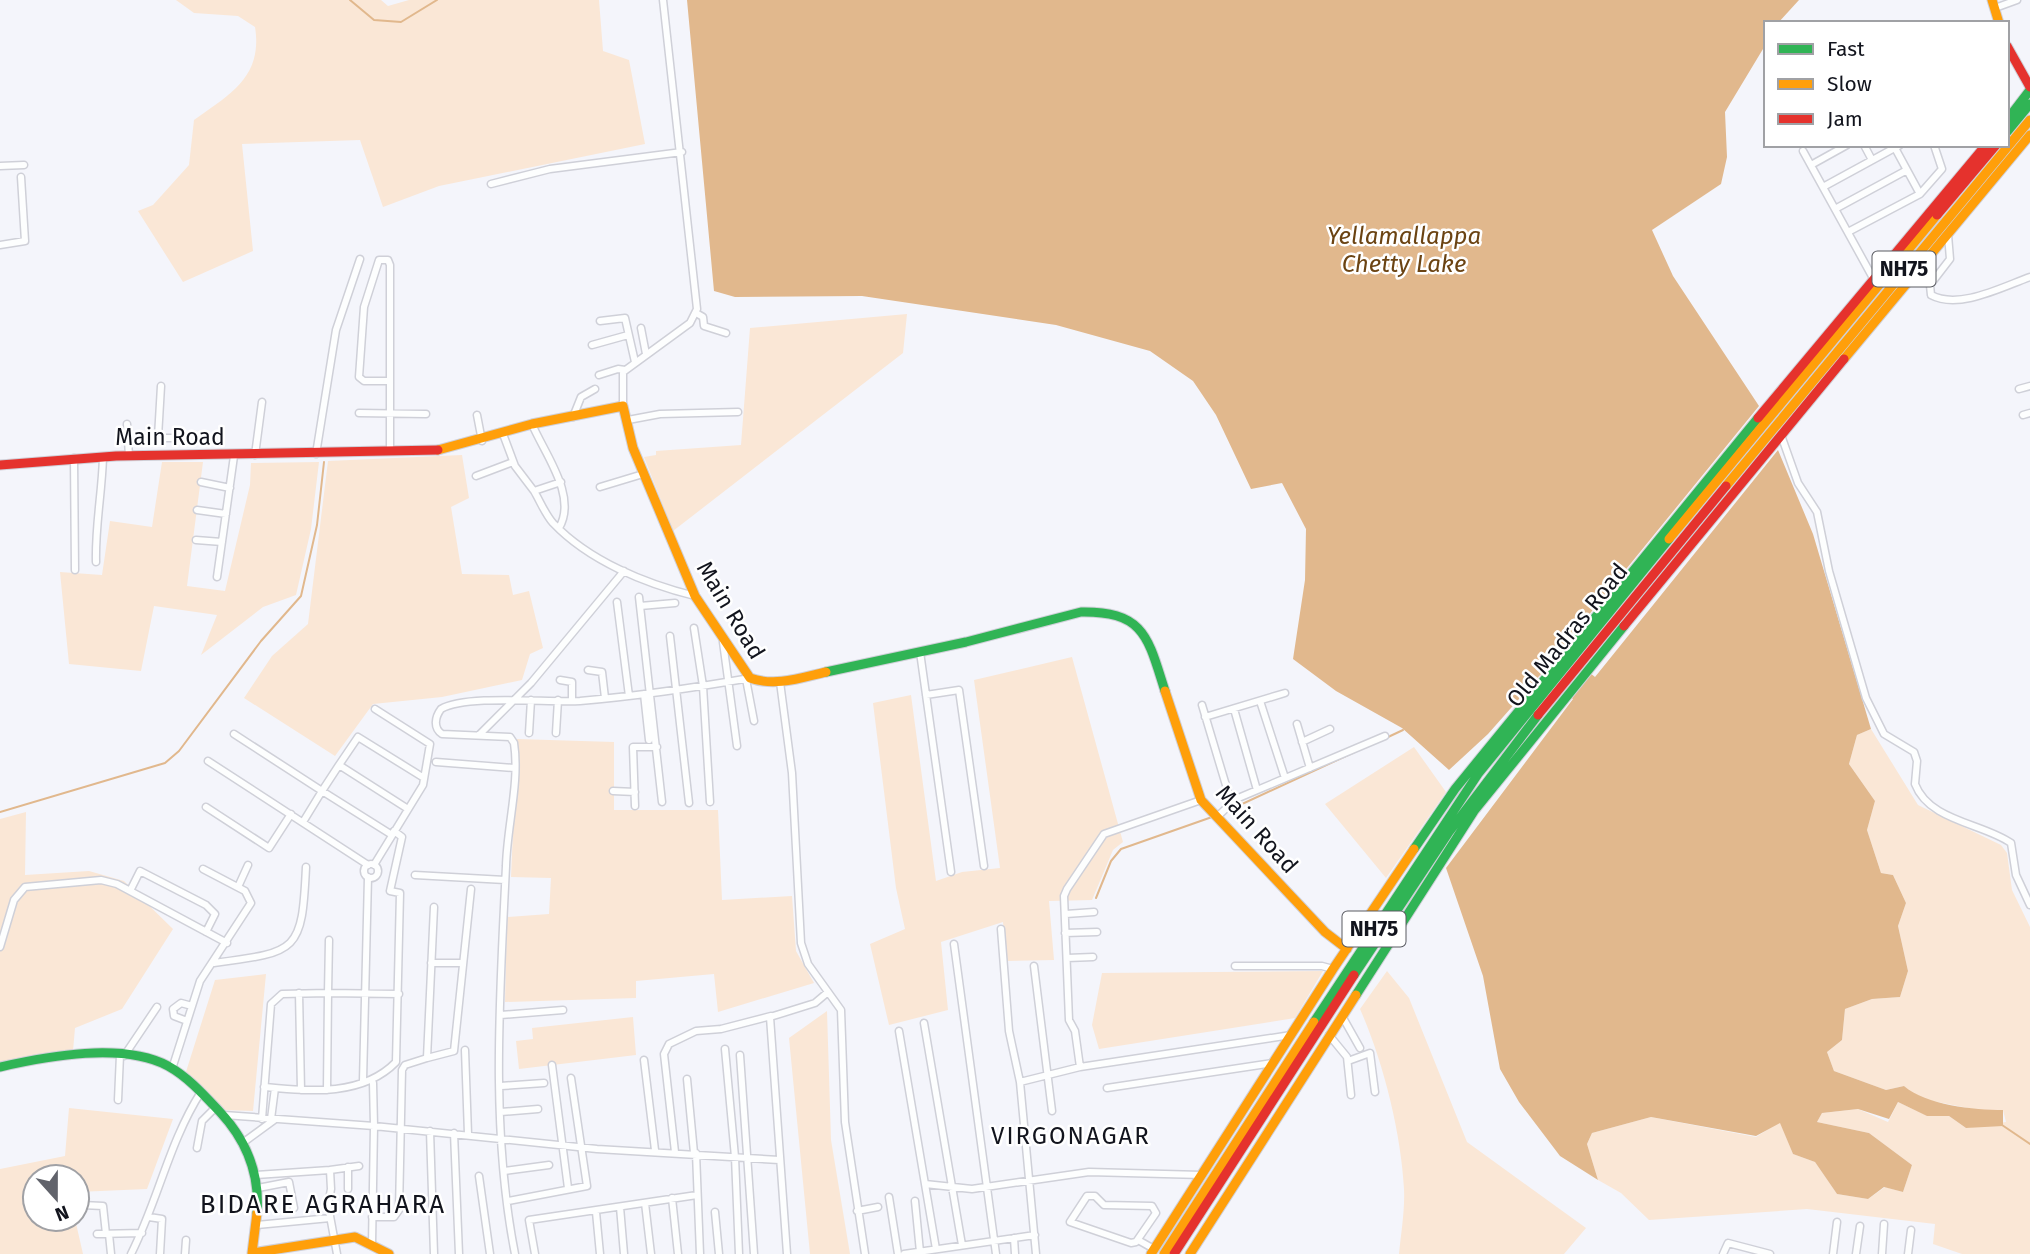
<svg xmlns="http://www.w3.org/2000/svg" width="2030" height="1254" viewBox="0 0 2030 1254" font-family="'Fira Sans',sans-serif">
	<rect width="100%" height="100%" fill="#f4f5fb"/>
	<!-- green -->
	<path fill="#fae7d6" d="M176,0H381L388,6L409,0H599L603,51L629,60L645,144L439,186L383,207L360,140L242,144L253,251L183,282L138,211L153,205L189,165L194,120C230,94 263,77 255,27L238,16L194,13Z
		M907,314L903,353L673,531L644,457L656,455V451L741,445L750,328Z
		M462,455L469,498L451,507L462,574L509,575L513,595L529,591L543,648L530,654L522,680L442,697L373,704L335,756L244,698L272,656L308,624L328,461Z
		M162,462H203L187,586L225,591L250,485L251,463L319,462L311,529L296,595L263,607L201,655L217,615L154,606L141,671L69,664L60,572L102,575L110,521L152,527Z
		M1072,657L1123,842L1113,850L1092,900L1049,901L1054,960L1006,961L1003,922L941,942L948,1010L889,1025L870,944L905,929L896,888L873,703L911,695L936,881L962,872L1000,868L974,680Z
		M1871,729L1918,805L2001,845L2007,853L2012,890L2030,927V1254H1962L1933,1244L1935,1224L1807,1209L1649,1220L1621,1193L1598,1180L1587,1144L1592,1133L1651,1117L1756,1137L1780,1122L1793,1154L1815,1162L1837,1194L1868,1199L1885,1187L1903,1192L1912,1165L1869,1133L1817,1122L1822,1113L1858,1109L1888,1122L1898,1102L1928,1116H1949L1966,1128L2006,1122L2003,1110H1978L1917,1098L1904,1086L1886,1090L1834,1071L1827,1052L1842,1040L1845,1009L1872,999L1900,997L1908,971L1898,926L1906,903L1893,875L1881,873L1867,830L1875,801L1849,764L1857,735Z
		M517,739L614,742V810H718L722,900L792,896L796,951L814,983L718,1012L714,974L636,981V998L505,1002L507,917L549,914L551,878L511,877Z
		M1414,747L1446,792L1386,878L1325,804Z
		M26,812L25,875L89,871L124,881L173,929L122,1009L75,1028L73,1051L0,1062V819Z
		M1323,971L1295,1018L1099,1049L1092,1025L1102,973Z
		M1387,971L1409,998L1467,1142L1586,1228L1564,1254H1399C1401,1233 1405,1210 1404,1189C1401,1132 1383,1061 1360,1009Z
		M266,974L253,1111L223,1110L185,1075L215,980Z
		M827,1011L831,1140L850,1254H810L789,1038Z
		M633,1017L636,1055L519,1069L516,1041L533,1039L532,1028Z
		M69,1108L173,1119L147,1189L77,1192V1177H35V1219H75L83,1254H0V1169L65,1156Z"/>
	<!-- water -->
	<path fill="#e1b88d" d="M687,0H1799L1778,23H1766V44L1725,112L1727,157L1721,184L1652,230L1673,276L1759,406L1561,649L1595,677L1778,450L1813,534L1871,729L1857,735L1849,764L1875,801L1867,830L1881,873L1893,875L1906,903L1898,926L1908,971L1900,997L1872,999L1845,1009L1842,1040L1827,1052L1834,1071L1886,1090L1904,1086C1926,1105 1974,1110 2003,1110V1126L1966,1128L1949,1116H1927L1898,1102L1889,1119L1858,1109L1822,1113L1817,1122L1869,1133L1912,1165L1903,1192L1884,1187L1868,1199L1837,1194L1815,1162L1793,1154L1780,1123L1756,1136L1651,1117L1592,1133L1587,1144L1598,1180L1560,1156L1519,1102L1500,1069L1483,976L1446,868L1573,699L1541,674L1488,734L1449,770L1402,728L1336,691L1293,659L1305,580L1306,529L1282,483L1251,489L1216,415L1193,381L1150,351L1056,325L862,296L735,297L714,291Z"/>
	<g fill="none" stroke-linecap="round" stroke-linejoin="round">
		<!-- stream -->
		<path stroke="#e1b88d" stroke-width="2" d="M350,0L374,20L401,22L437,0
			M1386,738L1403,730
			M1227,811L1359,750
			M0,812L165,763L179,751L261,641L301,596L317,525L324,462
			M1096,898L1111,861L1121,849L1212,817
			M2002,1125L2030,1144"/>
		<!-- street casing -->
		<g stroke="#cfd0d8" stroke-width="9">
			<path id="street" d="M1995,8L2017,0
				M1864,145L1872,160
				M1895,148L1920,194
				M1803,151L1873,278
				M1811,165L1847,145
				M0,166L24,165
				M491,184L550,169L682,152
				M1823,187L1900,145
				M1835,209L1907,170
				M1848,232L1920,194L1942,169L1934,145
				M1948,235L1950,259L1930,285L1931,295C1959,310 2002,287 2030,277
				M0,245L25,241L21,177
				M696,313L703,317L704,326L726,333
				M600,321L625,318L635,362
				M641,328L646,354
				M592,345L628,335
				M599,375L618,369L625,370
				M2019,389L2030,386
				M623,406V372L690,323L697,309L663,0
				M359,413L426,414
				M477,415L482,441
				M2023,415L2030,413
				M573,417L581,397L595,389
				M628,420L660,414L738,412
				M127,424L129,456
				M532,424C544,453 578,496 559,528
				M503,434L515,466L534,491L561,482
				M1781,435L1798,483L1817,512L1829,571L1866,698L1884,734L1914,752L1917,761L1915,784C1929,821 1982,823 2011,843L2016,875L2030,905
				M158,437L161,386
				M128,438H180
				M390,451C390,389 390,327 390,265L388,260H379L364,307L359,377L364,381H390
				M316,454L336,330L360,259
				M255,455L262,402
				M74,458L75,570
				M476,476L513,462
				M201,482L230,488
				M600,487L643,474
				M534,491C540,501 545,514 553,523C589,561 646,584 695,596
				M197,510L226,514
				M196,540L222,542
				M96,562C95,526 102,493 103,457
				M217,577L234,456
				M639,597L662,802
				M617,602L629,696
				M640,606L675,603
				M694,628L703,686L710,802
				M670,636L689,803
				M723,642L737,746
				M920,652L951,872
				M588,670L602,672L605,698
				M746,679L754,721
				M560,680L572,682V701
				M780,682L792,773L801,943L808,964L841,1010L845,1122L865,1254
				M644,694L649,740
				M926,695L959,690L984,866
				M1260,701L1285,778
				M1202,705L1231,802
				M1234,709L1257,790
				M1205,717L1285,693
				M1297,724L1310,768
				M529,733L531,700
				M556,733L558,700
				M234,734L322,791L339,765
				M480,734L531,683L624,571
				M1302,742L1330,729
				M208,761L368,865
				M436,762L514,768
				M613,791L635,792
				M635,806L633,747H657
				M206,807L269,848L291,814
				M408,809L339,765L358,737L424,778
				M1218,816L1236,799L1385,736
				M303,822L322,791L392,835
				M364 871a7 7 0 1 1 14 0a7 7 0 1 1-14 0Z
				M374,865L423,785L430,744L375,709
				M415,875L505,880
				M238,887L248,865
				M130,891L140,871L206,905L215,914L206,932
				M1066,914L1094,912
				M1001,929L1009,1031L1020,1082
				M1065,933L1097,932
				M954,944L996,1254
				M0,947L14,900L25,887L101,880L117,884L227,943
				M1067,958L1093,957
				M214,963C298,952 302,952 306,867
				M431,963H463
				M1034,966L1052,1111
				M1235,966H1322L1333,969
				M299,993L301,1090
				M501,1015L563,1010
				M1342,1016L1360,1048
				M187,1021L174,1016L173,1009L181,1003L192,1006
				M924,1023L962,1245
				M899,1031L936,1249
				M1329,1035L1347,1057L1351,1095
				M725,1049L735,1157L739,1254
				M465,1050L468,1134
				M740,1055L754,1254
				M124,1056L157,1007
				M427,1058L454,1051L471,889
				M644,1060L655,1150
				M1348,1061L1370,1053L1375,1092
				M552,1065L568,1188
				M1080,1067L1075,1031L1069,1020L1064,896L1067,889L1104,834L1201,800
				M172,1069L200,981L251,903L245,891L203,869
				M687,1079L694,1153
				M363,1081L368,877
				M501,1086L544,1083
				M264,1087C308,1091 362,1097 396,1062L400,893L390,891L402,837L394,831
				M1107,1088L1273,1063
				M327,1090L328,993L399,994
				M118,1100L120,1055
				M501,1112L538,1109
				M224,1115L374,1126L373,1083
				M262,1119L271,1004L282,994L328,993L329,940
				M271,1119L275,1088
				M430,1131L434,1254
				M454,1133L459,1254
				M244,1142L274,1120
				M197,1148L202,1121L216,1107
				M675,1152L664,1054L669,1044L696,1031L721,1029L771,1016
				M696,1153L700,1254
				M504,1171L549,1165
				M256,1175L330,1170
				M479,1176L490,1254
				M925,1184L972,1189L1089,1172L1202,1175
				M258,1188L289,1182L294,1208
				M348,1189V1167
				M1087,1196H1095L1104,1205L1152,1206L1156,1213L1136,1242L1131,1243L1070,1222Z
				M889,1197L898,1254
				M672,1198L678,1254
				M508,1201L587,1186L571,1078
				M915,1201L920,1252
				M645,1203L651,1254
				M82,1205L103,1206L106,1234
				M620,1207L624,1254
				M857,1211L878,1207
				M596,1212L600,1254
				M715,1212L719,1254
				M149,1217L162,1219L160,1254
				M372,1217H394L399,1210L402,1070L405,1065L427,1058L434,907
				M257,1225L330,1218
				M97,1234L142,1233
				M109,1234L111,1254
				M1014,1238L1015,1254
				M1138,1240L1154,1249
				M372,1244L374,1126L597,1149L779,1160
				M131,1254C158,1201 169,1142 201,1092
				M185,1254L186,1240
				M337,1254L328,1205L331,1189L330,1170L359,1166
				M515,1254C490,1127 500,993 506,866C507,826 520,782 514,743L510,737L442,734C433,728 435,717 441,709C467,694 548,703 580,701C637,696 693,688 750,678
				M535,1254L529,1220L697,1195
				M787,1254L770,1017L815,1003L828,992
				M904,1254L1035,1235
				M1036,1254L1020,1082L1080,1067L1291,1035
				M1723,1254L1728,1243L1770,1254
				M1833,1254L1837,1222
				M1856,1254L1860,1226
				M1882,1254L1884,1224
				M1908,1254L1911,1230"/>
		</g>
		<!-- fast casing -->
		<g stroke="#cfd0d8" stroke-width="11">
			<path id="fast" d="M2007,120L2030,90
				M2007,132L2030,104
				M826,672L966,642L1081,612C1145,611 1148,638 1165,691
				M1414,849L1455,789L1758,418
				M1354,975L1449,832L1538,715
				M1356,995L1474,811L1624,626
				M1314,1022L1478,774L1669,539
				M0,1067C48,1056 123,1042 168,1066C188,1077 204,1095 220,1112C246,1140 260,1174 257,1213"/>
		</g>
		<!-- slow casing -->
		<g stroke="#cfd0d8" stroke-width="11">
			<path id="slow" d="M1992,0L1999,23
				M1844,359L2030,135
				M438,450L532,424L623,406L633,448L695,596L750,678C775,687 800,678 826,672
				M1726,486L2030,120
				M1669,539L1937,215
				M1165,691L1201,800L1325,932L1347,949
				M257,1213L252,1253L355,1237L389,1254
				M1151,1254L1333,969L1414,849
				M1164,1254L1314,1022
				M1190,1254L1356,995"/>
		</g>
		<!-- jam casing -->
		<g stroke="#cfd0d8" stroke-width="11">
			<path id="jam" d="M2007,46L2030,87
				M1937,215L1996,145
				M1758,418L1986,145
				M0,465L116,456L438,450
				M1624,626L1844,359
				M1538,715L1726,486
				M1174,1254L1354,975"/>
		</g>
		<!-- street -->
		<use href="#street" stroke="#fdfefe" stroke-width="6"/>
		<!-- fast -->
		<use href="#fast" stroke="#30b455" stroke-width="9"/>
		<!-- slow -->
		<use href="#slow" stroke="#ff9f0a" stroke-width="9"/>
		<!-- jam -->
		<use href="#jam" stroke="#e5322d" stroke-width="9"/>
	</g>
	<g text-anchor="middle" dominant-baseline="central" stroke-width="5" stroke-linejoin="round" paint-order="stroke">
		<!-- shield labels -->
		<g fill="#fff" stroke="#595a61" stroke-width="2">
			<rect x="1872.5" y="251.5" width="63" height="35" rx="5"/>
			<rect x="1342.5" y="911.5" width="63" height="35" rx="5"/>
		</g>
		<g font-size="21" font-weight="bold" fill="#12141d">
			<text x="1904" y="269">NH75</text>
			<text x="1374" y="929">NH75</text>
		</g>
		<!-- street labels -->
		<g font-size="23" fill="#12141d" stroke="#fff">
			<text x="170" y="437">Main Road</text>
			<text transform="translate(731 610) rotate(59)">Main Road</text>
			<text transform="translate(1567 635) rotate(-51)">Old Madras Road</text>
			<text transform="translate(1257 829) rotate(48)">Main Road</text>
		</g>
		<!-- water labels -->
		<g font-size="24" font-style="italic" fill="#6b4312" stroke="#fff">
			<text x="1404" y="236">Yellamallappa<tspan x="1404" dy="28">Chetty Lake</tspan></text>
		</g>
		<!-- neighbourhood labels -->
		<g font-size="24" letter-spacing="2" fill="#12141d" stroke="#fff">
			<text x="1071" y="1136">VIRGONAGAR</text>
		</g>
		<!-- quarter labels -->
		<g font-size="26" letter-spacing="2" fill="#12141d" stroke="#fff">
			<text x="323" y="1204">BIDARE AGRAHARA</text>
		</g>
	</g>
	<!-- legend -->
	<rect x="1764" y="21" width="245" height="126" fill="#ffffff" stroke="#a0a1a5" stroke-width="2"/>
	<rect x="1778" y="44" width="35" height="10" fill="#30b455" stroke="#a0a1a5" stroke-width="2"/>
	<text x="1827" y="56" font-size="21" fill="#12141d">Fast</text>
	<rect x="1778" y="79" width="35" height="10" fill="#ff9f0a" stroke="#a0a1a5" stroke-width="2"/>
	<text x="1827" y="91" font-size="21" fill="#12141d">Slow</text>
	<rect x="1778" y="114" width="35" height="10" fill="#e5322d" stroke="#a0a1a5" stroke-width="2"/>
	<text x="1827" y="126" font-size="21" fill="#12141d">Jam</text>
	<!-- north arrow -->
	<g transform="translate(56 1198) rotate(159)"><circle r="33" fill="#ffffff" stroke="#a0a1a5" stroke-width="2"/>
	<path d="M0-5L12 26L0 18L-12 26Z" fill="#61636b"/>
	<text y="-10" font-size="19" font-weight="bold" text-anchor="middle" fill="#12141d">N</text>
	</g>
</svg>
